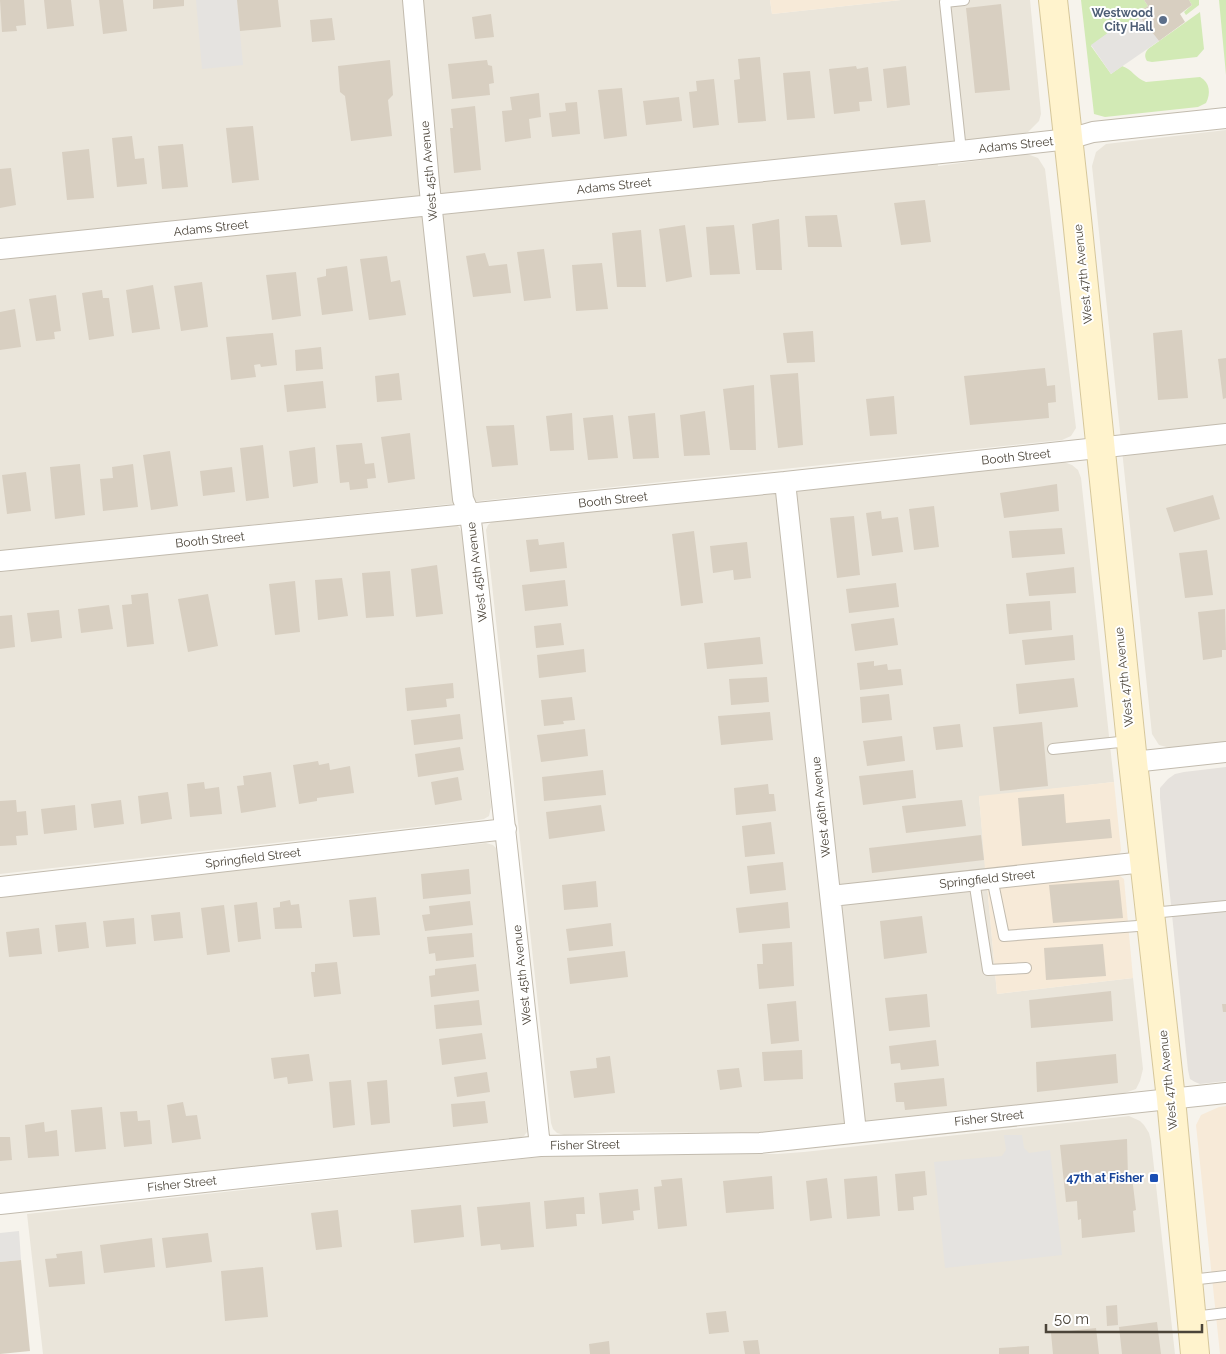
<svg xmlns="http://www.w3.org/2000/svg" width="1226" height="1354" viewBox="0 0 1226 1354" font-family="Raleway,sans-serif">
	<rect width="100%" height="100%" fill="#f6f3ec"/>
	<!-- residential -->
	<path fill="#eae5da" d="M0,0H770L772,14L901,0H1030L1041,114L1039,121L1028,132L1023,134L935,144L938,166L1027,154L1038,158L1045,169L1076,428L1071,436L1062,440L0,551Z
		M1226,130V742L1174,749L1159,745L1152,734L1092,166L1096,152L1106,144Z
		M1064,462L1072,465L1078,470L1081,478L1114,782L979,797L997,994L1133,978L1143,1069L1140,1081L1136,1089L1122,1094L768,1132L745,1133L616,1132L564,1135L557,1133L553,1129L551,1123L486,530L488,525L493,521Z
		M455,525L459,527L464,537L491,807L489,816L484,819L478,820L0,874V572Z
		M486,843L493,845L496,848L497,853L527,1132L524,1136L520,1137L0,1196V895Z
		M1129,1116L1140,1121L1144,1125L1149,1133L1151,1141L1175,1354H43L27,1214L540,1157L615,1154H777L804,1152Z"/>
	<!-- commercial -->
	<path fill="#f7ead8" d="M770,0H901L772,14Z
		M1114,782L1121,850L1119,855L985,870L979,796Z
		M1116,873L1124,879L1133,978L997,994L987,885Z
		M1226,1106V1354H1220L1196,1125L1201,1115L1219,1107Z"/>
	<!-- industrial -->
	<path fill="#e6e2dd" d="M1226,767V1081L1200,1084L1195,1082L1190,1079L1188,1070L1160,798V788L1168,779L1175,774L1184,772Z"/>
	<!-- green -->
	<path fill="#d2eab5" d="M1081,0H1144L1148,6L1138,13L1141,17L1130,25H1127L1123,22L1091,46L1111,74L1122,66C1132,69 1135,78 1146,82L1200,77C1210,82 1211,94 1206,103L1198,107L1105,117L1094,114Z
		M1189,0H1199V5L1186,15L1184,12L1192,5Z
		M1219,0H1226V75Z
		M1200,12L1204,49L1197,57L1152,62L1147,61C1144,56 1145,53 1148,49Z"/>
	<!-- parking -->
	<path fill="#e5e3e0" d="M196,0H237L243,65L202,69Z
		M1141,17L1159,41L1111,74L1091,45L1123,22L1127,25H1130Z
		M1004,1135H1022L1024,1148L1029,1153L1050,1150L1062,1255L945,1268L934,1162L1002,1156L1006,1150Z
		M19,1231L21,1260L0,1262V1233Z"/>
	<!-- building -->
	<path fill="#d8cfc1" d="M0,0H24L26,25L16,26L17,31L2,32Z
		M44,0H71L74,26L47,29Z
		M99,0H123L127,31L103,34Z
		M153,0H184V6L153,9Z
		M237,0H278L281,27L240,31Z
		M1144,0H1189L1192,5L1180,14L1185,22L1159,41L1137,13L1148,6Z
		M1001,4L1010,90L975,93L966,8Z
		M491,14L494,37L475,39L472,17Z
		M332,18L335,40L312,42L310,20Z
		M760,57L766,121L738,123L734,80L740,79L738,59Z
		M390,60L393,95L388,100L392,136L351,141L345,96L340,92L338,66Z
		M487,60L488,65L492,66L494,83L489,84L490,95L452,99L448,64Z
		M856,66L857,69L868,67L872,101L859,102L860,111L834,114L829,69Z
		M906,66L910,105L887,108L883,69Z
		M810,71L815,118L787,120L783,73Z
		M714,79L719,125L693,128L689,92L697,91L696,81Z
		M622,88L627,136L604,139L598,90Z
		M539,93L541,117L529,119L531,138L505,142L502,111L512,110L510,97Z
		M679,97L682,121L646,125L643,101Z
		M577,102L580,134L552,137L549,113L566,111L565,103Z
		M475,106L481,170L454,173L450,128H453L451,109Z
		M253,126L259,180L232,183L226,128Z
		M132,136L135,159L144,158L147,184L117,187L112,138Z
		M183,144L188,187L162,189L158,146Z
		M89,149L94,198L67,200L62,152Z
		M11,168L16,205L0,208V169Z
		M925,200L931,242L901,245L894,203Z
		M837,215L842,247H808L805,216Z
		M779,219L782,270H756L752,224Z
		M685,225L692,277L666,282L659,229Z
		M734,225L740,274L710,275L706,227Z
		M641,230L646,287H617L612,233Z
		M544,249L551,298L524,301L517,252Z
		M485,253L489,266L507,264L511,293L473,297L466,256Z
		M387,256L391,282L400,280L406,315L369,320L360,259Z
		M602,263L608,309L576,311L572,265Z
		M347,266L353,311L322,315L317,278L326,276V269Z
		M296,272L301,316L272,320L266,275Z
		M202,282L208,327L181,331L174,286Z
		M153,285L160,329L132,333L126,290Z
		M102,290L103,298H109L114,336L89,340L82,293Z
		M56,295L61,331L54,332L55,339L36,341L29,299Z
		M15,309L21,347L0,350V312Z
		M1182,330L1188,398L1158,400L1153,333Z
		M813,331L815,362L787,363L783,333Z
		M273,333L277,365L261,367L260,364L254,365L256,377L231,380L226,337Z
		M321,347L323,369L296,371L295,350Z
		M1226,358V398L1223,399L1218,359Z
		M1045,368L1047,386L1055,385L1056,402L1048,403L1049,418L970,425L964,376Z
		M399,373L402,400L377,402L375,376Z
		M798,373L803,445L778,448L770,375Z
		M323,381L326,408L287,412L284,385Z
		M754,385L756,450H730L723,389Z
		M894,396L897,434L870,436L866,399Z
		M705,411L710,455L684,456L680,415Z
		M572,413L574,450L550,451L546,416Z
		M655,413L659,458L633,459L628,416Z
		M613,415L618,458L588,460L583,418Z
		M514,425L518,465L492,467L486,426Z
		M410,433L415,479L388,483L381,437Z
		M362,443L365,464L374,463L376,478L367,479L368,488L350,490L349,482L340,483L336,445Z
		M263,445L269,498L246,501L240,448Z
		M315,447L318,483L293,487L289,451Z
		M170,451L178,506L151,510L143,455Z
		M80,464L85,515L55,519L50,467Z
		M133,464L138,507L103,511L100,479L113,478L112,467Z
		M232,467L235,492L203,496L200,471Z
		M26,472L31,511L7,514L2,475Z
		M1057,484L1059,511L1004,518L1000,493Z
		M1213,495L1220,519L1174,532L1166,508Z
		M934,506L939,547L914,550L909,509Z
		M881,511L882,519L898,517L903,552L872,556L866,513Z
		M854,516L860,575L837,578L830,518Z
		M1062,528L1065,554L1012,558L1009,531Z
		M694,531L703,603L681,606L672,534Z
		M538,539L539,545L564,542L567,568L530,572L526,540Z
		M747,542L751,578L734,580L733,570L713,573L710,546Z
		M1207,550L1213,595L1185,598L1179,553Z
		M437,565L443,614L416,617L411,569Z
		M1074,567L1076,593L1029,596L1026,573Z
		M390,571L394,616L366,618L362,573Z
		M342,578L348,616L318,620L315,580Z
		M565,580L568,606L525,611L522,585Z
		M295,581L300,632L275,635L269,584Z
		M896,583L899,607L849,613L846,589Z
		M148,593L154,644L127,647L122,605L132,604L131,595Z
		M208,594L218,646L188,652L178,599Z
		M1050,601L1052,630L1009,634L1006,604Z
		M109,605L113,629L81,633L78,609Z
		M1225,609L1226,650H1222V657L1203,660L1198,612Z
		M59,610L62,638L31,642L27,613Z
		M12,615L15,647L0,649V616Z
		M894,618L898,645L855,651L851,624Z
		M561,623L564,645L536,648L534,626Z
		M1073,635L1075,660L1025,665L1022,640Z
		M760,637L763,664L707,669L704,643Z
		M584,649L586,672L539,678L537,655Z
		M874,661V666L887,664L888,670L901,669L903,685L860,690L857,663Z
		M767,677L769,702L731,705L729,679Z
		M1074,678L1078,707L1019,714L1016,684Z
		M453,683L454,698L446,699L447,707L407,711L405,688Z
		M889,694L892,720L862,723L860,697Z
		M572,697L575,720L563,721L564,724L544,726L541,700Z
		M770,712L773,740L721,745L718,716Z
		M460,714L463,739L414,745L411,720Z
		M1042,722L1048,786L1000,791L993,727Z
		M960,724L963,747L936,750L933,727Z
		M585,729L588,756L541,762L537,735Z
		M902,736L905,761L867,766L863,741Z
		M460,747L464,770L418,777L415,754Z
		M318,761L319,765L329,763L330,770L350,766L354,793L317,798V801L299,804L293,765Z
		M603,770L606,795L544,801L542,777Z
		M913,770L916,798L863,805L859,776Z
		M271,772L276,807L241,813L237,786L244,785L243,776Z
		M458,777L462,800L435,805L431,782Z
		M204,782L205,789L219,787L222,814L190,817L187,784Z
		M768,784L769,794H774L776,811L736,815L734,788Z
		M168,792L172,819L141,824L138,796Z
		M1064,794L1066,823L1110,819L1112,838L1022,846L1018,798Z
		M16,800L17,812L26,811L28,835L16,836L17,845L0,846V801Z
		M121,800L124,824L94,828L91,804Z
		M962,800L966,826L906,833L902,806Z
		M75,805L77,830L44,834L41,809Z
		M601,805L605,831L549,839L546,812Z
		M771,822L775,854L745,857L742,826Z
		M981,835L984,860L872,873L869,848Z
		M783,862L786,890L750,894L747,866Z
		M469,869L471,894L423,899L421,874Z
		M1119,880L1123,918L1053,923L1049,885Z
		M596,881L598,907L564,910L562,885Z
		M376,897L380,935L353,937L349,900Z
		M290,900L291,905L299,904L302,928L275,929L273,908L280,907V902Z
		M470,901L473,925L425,931L422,915L430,914L429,906Z
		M257,902L261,939L238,942L234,905Z
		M788,902L790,928L739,933L736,908Z
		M224,905L230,952L207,955L201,908Z
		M180,912L183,938L154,941L151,915Z
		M922,916L927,953L884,959L880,921Z
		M134,918L136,944L106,947L103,921Z
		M86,922L89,948L58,952L55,925Z
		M611,923L613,946L569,951L566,929Z
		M39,928L42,954L9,957L6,932Z
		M472,933L474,957L436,961L435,953L429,954L427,937Z
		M792,942L794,986L759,989L757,964H763L762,944Z
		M1103,944L1106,976L1046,980L1044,948Z
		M625,951L628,977L570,984L567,958Z
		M337,962L341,994L314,997L311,972H315V964Z
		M476,964L479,991L431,997L429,976L435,975V969Z
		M1111,991L1113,1021L1031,1028L1029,1000Z
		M927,994L930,1027L889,1031L885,998Z
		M479,1000L482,1025L436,1029L434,1005Z
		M796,1001L799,1041L771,1044L767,1004Z
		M1222,1004H1226V1012H1223Z
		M482,1033L486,1059L442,1065L439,1039Z
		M936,1040L939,1066L901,1070L900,1063L891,1064L889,1046Z
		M802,1050L803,1079L764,1081L762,1052Z
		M309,1054L313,1081L288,1084L287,1077L274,1079L271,1058Z
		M1116,1054L1118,1083L1037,1092L1036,1062Z
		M610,1056L615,1093L574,1098L570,1071L597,1068L596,1058Z
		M739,1068L742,1087L720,1090L717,1070Z
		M487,1072L490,1092L457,1097L454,1077Z
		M944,1078L947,1106L905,1110L904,1102H896L894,1083Z
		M351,1080L355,1125L333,1128L329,1082Z
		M387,1080L390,1123L371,1125L367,1082Z
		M485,1101L488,1123L453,1127L451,1104Z
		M183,1102L186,1116L197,1115L201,1139L172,1143L167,1105Z
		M102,1107L106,1149L75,1152L71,1110Z
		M137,1111L138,1121L150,1120L152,1144L124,1147L120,1112Z
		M44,1122L45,1132L57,1130L59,1156L28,1158L25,1125Z
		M0,1137H10L12,1160L0,1161Z
		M1127,1139L1128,1178L1132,1177L1136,1210L1133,1211L1135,1232L1082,1238L1081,1219L1078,1220L1077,1201L1066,1202L1060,1145Z
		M925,1171L927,1195L913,1197L914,1210L898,1211L895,1174Z
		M772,1176L774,1209L726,1213L723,1181Z
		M877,1176L880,1216L847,1219L844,1179Z
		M682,1178L687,1226L658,1229L654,1187L662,1186L661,1180Z
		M827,1178L832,1218L810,1221L806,1181Z
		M638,1189L640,1210L633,1211L634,1220L602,1224L599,1193Z
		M584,1197L585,1214H576L577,1226L546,1229L544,1201Z
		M530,1202L534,1247L501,1250L500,1244L481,1246L477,1207Z
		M461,1205L464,1237L414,1243L411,1210Z
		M338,1210L342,1247L316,1250L311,1213Z
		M208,1233L212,1262L166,1268L162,1238Z
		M152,1238L155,1267L104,1273L100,1245Z
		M82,1251L85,1284L49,1287L45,1259L57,1258L56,1254Z
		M21,1260L30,1351L0,1354V1262Z
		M263,1267L268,1317L225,1321L221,1271Z
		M1117,1305L1118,1325L1107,1326L1106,1306Z
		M726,1311L729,1332L709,1334L706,1313Z
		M1157,1322L1161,1354H1122L1119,1327Z
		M1096,1328L1099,1354H1053L1051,1333Z
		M758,1340L760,1354H745L743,1341Z
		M609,1341L610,1354H590L589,1344Z
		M1029,1346V1354H999V1348Z"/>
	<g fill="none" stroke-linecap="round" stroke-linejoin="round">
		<!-- lane casing -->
		<g stroke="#c2bbae" stroke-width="12">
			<path id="lane" d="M961,151L945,2L964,0
				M1053,749L1129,741
				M992,878L1004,936L1151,925
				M974,880L988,970L1026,968
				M1151,913L1226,906
				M1190,1280L1226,1276
				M1193,1317L1226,1313"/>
		</g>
		<!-- street casing -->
		<g stroke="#c2bbae" stroke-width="22">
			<path id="street" d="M413,0L429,183L463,499L470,515L472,529L540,1146
				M0,249L961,151L1069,139L1093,132L1226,118
				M785,482L856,1132
				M0,561L785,482L1226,434
				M1133,762L1226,752
				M0,887L506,829
				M831,896L1144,862
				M0,1204L540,1146L760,1143L1226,1093"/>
		</g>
		<!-- secondary casing -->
		<g stroke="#d6c79b" stroke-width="30">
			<path id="secondary" d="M1053,0L1077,219L1133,762L1171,1099L1195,1354"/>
		</g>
		<!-- lane -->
		<use href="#lane" stroke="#fff" stroke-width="10"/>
		<!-- street -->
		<use href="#street" stroke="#fff" stroke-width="20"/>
		<!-- secondary -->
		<use href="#secondary" stroke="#fff3cd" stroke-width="28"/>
	</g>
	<!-- markers -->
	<circle fill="#5c6f8a" stroke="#fff" stroke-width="2" cx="1163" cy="20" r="5"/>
	<rect fill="#1a4fb4" stroke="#fff" stroke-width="2" x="1149" y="1173" width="10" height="10" rx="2.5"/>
	<g text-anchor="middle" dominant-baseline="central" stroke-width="4" stroke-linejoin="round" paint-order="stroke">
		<!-- service labels -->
		<g font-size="12" font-weight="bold" fill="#4e5e75" stroke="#fff" text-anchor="end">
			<text x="1153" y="13">Westwood<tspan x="1153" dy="14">City Hall</tspan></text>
		</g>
		<!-- street labels -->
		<g font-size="12" fill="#4b4439" stroke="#fff">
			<text transform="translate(1016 145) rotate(-6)">Adams Street</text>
			<text transform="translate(429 171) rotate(-95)">West 45th Avenue</text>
			<text transform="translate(614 186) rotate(-6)">Adams Street</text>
			<text transform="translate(211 228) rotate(-6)">Adams Street</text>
			<text transform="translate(1083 274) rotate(-96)">West 47th Avenue</text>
			<text transform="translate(1016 457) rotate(-6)">Booth Street</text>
			<text transform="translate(613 500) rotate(-6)">Booth Street</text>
			<text transform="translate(210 540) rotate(-6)">Booth Street</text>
			<text transform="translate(477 572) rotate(-97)">West 45th Avenue</text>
			<text transform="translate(1124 677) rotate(-96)">West 47th Avenue</text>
			<text transform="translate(821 807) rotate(-96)">West 46th Avenue</text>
			<text transform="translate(253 858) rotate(-7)">Springfield Street</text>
			<text transform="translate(987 879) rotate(-6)">Springfield Street</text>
			<text transform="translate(522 975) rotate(-96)">West 45th Avenue</text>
			<text transform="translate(1168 1080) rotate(-96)">West 47th Avenue</text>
			<text transform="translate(989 1118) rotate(-6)">Fisher Street</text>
			<text transform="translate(585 1145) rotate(-1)">Fisher Street</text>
			<text transform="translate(182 1184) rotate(-6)">Fisher Street</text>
		</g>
		<!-- transit labels -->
		<g font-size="12" font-weight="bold" fill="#164399" stroke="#fff" text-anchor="end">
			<text x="1144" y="1178">47th at Fisher</text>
		</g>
	</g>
	<!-- scale -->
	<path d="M1046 1324v8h156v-8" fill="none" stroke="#4b4439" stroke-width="2.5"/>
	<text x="1054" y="1324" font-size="15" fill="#4b4439" stroke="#ffffff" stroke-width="4" paint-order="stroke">50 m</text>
</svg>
